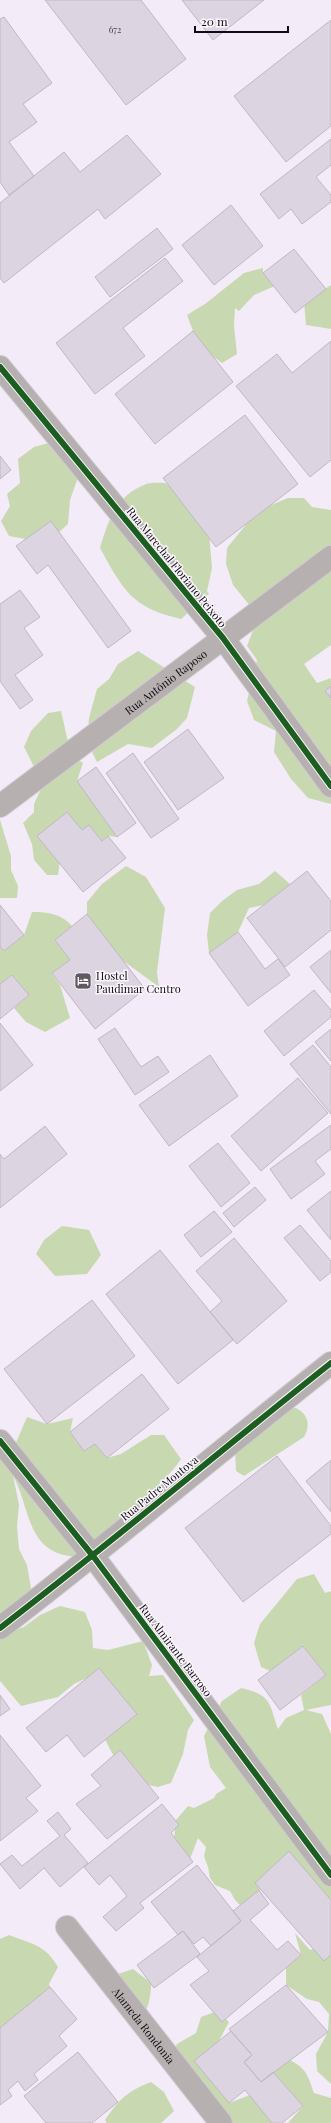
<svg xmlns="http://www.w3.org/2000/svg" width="331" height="2123" viewBox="0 0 331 2123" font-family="'Playfair Display',serif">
	<rect width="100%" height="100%" fill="#f3ebf7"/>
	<!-- forest -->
	<path fill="#c8d9b1" d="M263,268V273L275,286L254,295L239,311L235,308L234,326L237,354L222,363L192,341L193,331L187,315L205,304L244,273Z
		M331,285V329L306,325L304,302Z
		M56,441L72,462L77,480L70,500L68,524L47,543L9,536L1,521L10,506L7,494L20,483L18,459L34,447Z
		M165,483L207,509L212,568L207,591L209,594L181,619C132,608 123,590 100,548C108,521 116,496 144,485C150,482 159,483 165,483Z
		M288,498H304L312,507L331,510V645L304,664L317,683L331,678V804L308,798L291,779L274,752L276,731L254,720L247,701L257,660L247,646L261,610L250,606L233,585L226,564L227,548L257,511Z
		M138,651L195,687L187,718L177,729L152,748L128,744L97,762L87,742L89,718L97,689L109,679L118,664Z
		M61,711L71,755L83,763L77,781L117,837L108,836L102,841L90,826L82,830L67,812L58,875H47L34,860L32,844L23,823L34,812V804L41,789L33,765L24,747L31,731L48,713Z
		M0,820L11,856V870L18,886L17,898H0Z
		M126,866L146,877L165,908L157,972L159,987L122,960L87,914V902L102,884Z
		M275,871L290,884L278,902L249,908L238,932L209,953L207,935L210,913L222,901L237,890L259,884Z
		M32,912C48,912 62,914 72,926L55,940L70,960L52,974L60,985L70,1018L45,1032L26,1022L14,1008L29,995L12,975L0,984V946L4,951L24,935Z
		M62,1226L89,1230L101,1255L87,1274L55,1276L36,1254L44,1240Z
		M296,1408C308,1414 311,1425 304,1437L244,1476L236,1471L235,1450L283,1409Z
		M27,1417L47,1424L73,1418L70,1432L84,1451L95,1444L107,1458L121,1454L151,1435H164L181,1459C171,1475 155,1486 144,1501L82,1557C26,1557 32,1512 13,1475L19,1505L17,1526L19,1549L27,1565L31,1588L20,1607L0,1625V1455L15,1445Z
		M314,1574L325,1593L331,1591V1705L306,1710L322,1714L331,1734V1918L275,1880L259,1890L254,1903L240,1905L235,1900L230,1891L215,1885L210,1878L208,1867L204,1856L206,1847L198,1838L190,1859L174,1838L176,1820L188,1806L194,1808L214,1798L216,1794L226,1788L210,1767L204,1736L222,1701L241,1688C272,1695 269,1703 278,1729L286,1718L304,1710L301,1695L326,1675L303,1646L270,1671L261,1667L254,1643L260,1624L297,1579Z
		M60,1606L85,1612L92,1630L93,1648L108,1650L143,1641L152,1665L149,1676L163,1675L194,1720L188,1730L183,1754L171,1783L158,1787L138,1783L118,1764L102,1734L89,1677L74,1684L58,1697L21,1706L0,1681V1635L24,1627L40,1615Z
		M295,1933L310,1950L328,1943L331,1940V2084L317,2071L316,2054L328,2032L329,2014L319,2002L307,1999L286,1985V1968L301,1955Z
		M9,1935C31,1944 45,1944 58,1967L49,1984L50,1987L0,2028V1939Z
		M133,1969L151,1983C151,1998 148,2016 133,2023L116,2007L106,1978Z
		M217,2011L229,2022L215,2048L203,2063L229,2103L250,2095L275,2123H211L170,2060L177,2044L196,2033L201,2017Z
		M290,2060C307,2069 308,2076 314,2093L331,2098V2123H288L303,2106L273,2072Z
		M151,2082L164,2092L174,2111L161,2123H107L105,2120C119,2099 128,2091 151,2082Z"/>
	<!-- building -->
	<path fill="#ddd4e2" stroke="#bfb8c2" d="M45,0H141L186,59L126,105Z
		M182,0H264L213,40Z
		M4,17L52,83L23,104L37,122L9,142L34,176L9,195L0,182V19Z
		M331,20V126L286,162L234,96Z
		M127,135L161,174L105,219L98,209L4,283L0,278V203L64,152L80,172Z
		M331,139V165L316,177L331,195V202L302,224L291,209L279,219L260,194Z
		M231,205L263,246L214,285L182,245Z
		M157,228L173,249L110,297L95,277Z
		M294,249L326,289L295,313L263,273Z
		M165,258L183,281L123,328L145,356L95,394L56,343Z
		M193,331L233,382L155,444L115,394Z
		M331,341V460L310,477L236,386L277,354L292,373Z
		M245,415L298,484L216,547L163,478Z
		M0,456L11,470L0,479Z
		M51,521L131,631L108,648L48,565L37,574L16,546Z
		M20,590L40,617L24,628L43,655L15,675L33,700L20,709L0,681V604Z
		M331,686V698L325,691Z
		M188,729L224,778L178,810L144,762Z
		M133,753L179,819L151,838L106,773Z
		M96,767L136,823L117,837L77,781Z
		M67,812L82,830L89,825L102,841L108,836L126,858L83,892L37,836Z
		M307,871L331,901V930L285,967L247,918Z
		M0,905L24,935L4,951L0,946Z
		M87,914L145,989L95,1029L52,973L70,960L55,940Z
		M238,932L265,969L278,959L290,975L248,1006L209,953Z
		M331,950V993L310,967Z
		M12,975L29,995L0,1019V984Z
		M314,990L331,1010V1017L284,1056L264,1031Z
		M0,1023L33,1065L0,1091Z
		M115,1028L141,1067L158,1056L169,1072L135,1095L98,1039Z
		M331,1029V1061L315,1042Z
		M313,1045L331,1067V1114L290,1064Z
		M210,1055L238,1096L169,1146L139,1105Z
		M298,1078L328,1113L261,1171L231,1136Z
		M331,1125V1149L315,1161L325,1174L291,1199L270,1169Z
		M45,1126L67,1154L0,1208V1154L4,1159Z
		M218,1143L250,1183L221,1207L189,1166Z
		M255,1187L266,1200L234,1227L223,1213Z
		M331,1191V1240L307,1210Z
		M214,1211L232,1232L201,1257L184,1235Z
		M300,1225L331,1261V1272L320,1281L284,1238Z
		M234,1238L287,1301L237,1344L210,1312L222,1301L196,1271Z
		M160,1250L233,1340L178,1384L106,1294Z
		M92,1300L135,1356L47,1424L4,1369Z
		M142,1374L169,1409L107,1458L95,1444L84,1451L70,1432Z
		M277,1456L331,1526V1534L243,1602L185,1528Z
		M331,1460V1512L306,1481Z
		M303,1646L326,1675L280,1710L258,1680Z
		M99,1668L137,1714L84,1757L67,1735L46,1752L26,1728Z
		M0,1695L10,1709L0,1716Z
		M0,1735L41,1786L26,1798L38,1811L0,1841Z
		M120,1750L159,1798L107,1839L76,1804L101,1786L91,1775Z
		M162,1804L179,1825L171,1833L193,1862L140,1903L144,1908L116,1931L103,1917L127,1896L110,1875L99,1885L84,1867Z
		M58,1812L71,1829L64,1835L88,1863L60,1887L44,1868L20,1889L0,1864L12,1855L22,1866L60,1836L47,1821Z
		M289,1851L331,1900V1955L324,1961L255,1883Z
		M197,1865L241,1921L211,1946L203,1937L194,1944L183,1931L178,1935L151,1902Z
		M259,1890L269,1904L250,1920L277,1950L288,1941L301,1955L222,2022L190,1985L209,1971L197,1957L241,1921L233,1911Z
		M183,1931L200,1954L154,1988L137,1965Z
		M286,1985L328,2032L261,2082L244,2062L252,2055L229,2029Z
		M50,1987L77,2019L59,2036L67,2046L34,2074L38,2080L25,2091L18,2081L8,2090L12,2096L0,2105V2028Z
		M231,2031L252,2055L244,2062L261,2082L273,2072L303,2106L282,2123H272L245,2090L229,2103L194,2061Z
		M78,2052L118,2102L92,2123H46L24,2096Z"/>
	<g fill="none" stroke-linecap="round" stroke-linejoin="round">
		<!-- street casing -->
		<g stroke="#cec8d2" stroke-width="24">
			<g id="street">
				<path d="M0,367L223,638L331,786"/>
				<path id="s1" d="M0,806L331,557"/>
				<path d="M0,1441L93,1556L331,1875"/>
				<path d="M0,1628C112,1542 220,1451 331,1363"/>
				<path id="s2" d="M67,1927L221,2123"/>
			</g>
		</g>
		<!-- street -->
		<use href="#street" stroke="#b6b0b0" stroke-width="22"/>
		<!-- cycleway casing -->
		<g stroke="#fbf7fd" stroke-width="8">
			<path id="cycleway" d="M0,367L223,638L331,786
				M0,1441L93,1556L331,1875
				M0,1628C112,1542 220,1451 331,1363"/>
		</g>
		<!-- cycleway -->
		<use href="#cycleway" stroke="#1b5e20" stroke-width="6"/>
	</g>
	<!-- icons -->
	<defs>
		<g id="hotel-square" transform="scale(0.9)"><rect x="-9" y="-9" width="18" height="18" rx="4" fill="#5f5962" stroke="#fbf7fd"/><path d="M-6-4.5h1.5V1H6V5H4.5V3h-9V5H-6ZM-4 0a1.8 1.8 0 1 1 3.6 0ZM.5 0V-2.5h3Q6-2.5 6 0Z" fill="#fff"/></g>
	</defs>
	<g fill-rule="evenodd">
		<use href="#hotel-square" x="83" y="981"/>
	</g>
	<g text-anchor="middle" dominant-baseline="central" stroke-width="3" stroke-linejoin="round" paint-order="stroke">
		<!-- number labels -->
		<g font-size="9" fill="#464049">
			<text x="115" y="29">672</text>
		</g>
		<!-- street labels -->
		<g font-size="11" fill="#100a12" stroke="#fbf7fd">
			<text transform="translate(177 567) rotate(51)">Rua Marechal Floriano Peixoto</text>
			<text stroke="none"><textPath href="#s1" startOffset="207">Rua Antônio Raposo</textPath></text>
			<text transform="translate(159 1488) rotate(-39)">Rua Padre Montoya</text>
			<text transform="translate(176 1650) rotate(53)">Rua Almirante Barroso</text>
			<text stroke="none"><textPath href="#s2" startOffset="125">Alameda Rondonia</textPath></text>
		</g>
		<!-- poi labels -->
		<g font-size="11" fill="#100a12" stroke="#fbf7fd" text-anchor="start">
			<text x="96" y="975">Hostel<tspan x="96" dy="13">Paudimar Centro</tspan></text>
		</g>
	</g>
	<!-- scale -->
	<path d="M195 26v6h93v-6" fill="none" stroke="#100a12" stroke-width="2"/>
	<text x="201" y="26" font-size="12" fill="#100a12" stroke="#fbf7fd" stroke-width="3" paint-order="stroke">20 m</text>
</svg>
